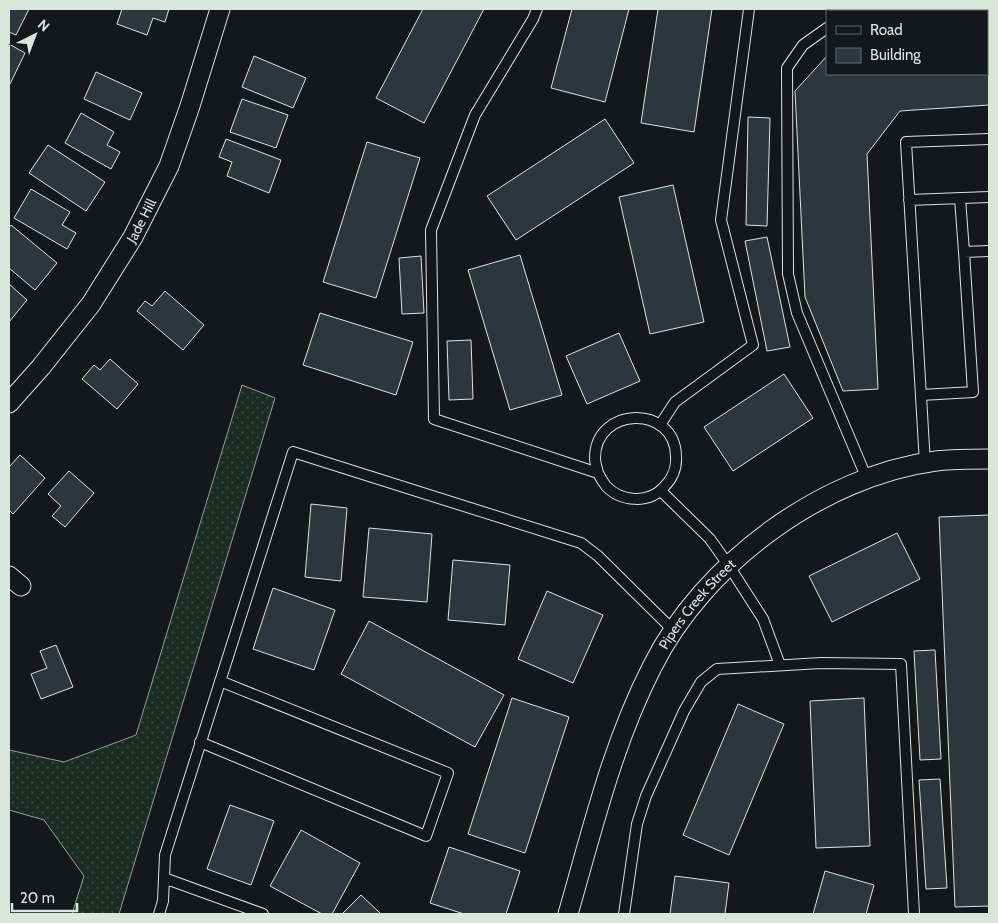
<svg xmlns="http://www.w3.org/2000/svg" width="998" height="923" viewBox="0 0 998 923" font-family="Cabin,sans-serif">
	<defs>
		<pattern id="grass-dots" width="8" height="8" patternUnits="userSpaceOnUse" patternTransform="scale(1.25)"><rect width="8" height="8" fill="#1a2d24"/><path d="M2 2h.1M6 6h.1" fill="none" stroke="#3b4b43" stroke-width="1.8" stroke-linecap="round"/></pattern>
	</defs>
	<rect width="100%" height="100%" fill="#14181c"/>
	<!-- grass -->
	<path fill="url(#grass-dots)" stroke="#939e99" d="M242,385L275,398L119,914H72L84,876L44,820L9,810V750L64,762L136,735Z"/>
	<!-- building -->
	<path fill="#2c363c" stroke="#d8e6dc" d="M9,9H29L16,35L9,32Z
		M122,9H169L165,22L153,18L147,35L117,24Z
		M423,9H484L424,123L376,98Z
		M572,9H629L605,102L551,88Z
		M658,9H712L694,132L641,123Z
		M987,38H989V105L900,111L867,154L878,389L843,391L805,297L795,91L827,56V74H987Z
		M9,44L25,53L10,84L9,83Z
		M254,56L306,78L293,108L242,87Z
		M96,72L142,93L130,120L84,99Z
		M242,99L288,115L276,148L230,132Z
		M81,113L114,132L107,145L120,152L111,169L65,143Z
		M748,117L770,118L767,226L746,225Z
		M605,119L634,163L516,240L487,196Z
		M226,139L281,160L269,193L227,176L232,162L219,157Z
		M367,142L420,158L376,298L323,282Z
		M48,145L105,182L86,211L29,173Z
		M673,185L704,322L650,334L619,197Z
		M31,189L70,212L62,225L76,233L67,249L14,218Z
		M11,225L57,263L35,290L9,268V228Z
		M767,237L790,347L767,351L745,241Z
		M520,255L562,395L510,410L468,270Z
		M421,256L424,313L402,314L399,258Z
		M9,284L27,300L9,322Z
		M165,291L204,325L183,350L137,311L145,301L152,306Z
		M320,313L413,342L396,395L303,365Z
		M619,333L640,381L587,404L566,356Z
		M471,340L473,399L449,400L447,341Z
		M110,359L138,384L117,409L82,379L94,365L100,370Z
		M784,374L813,418L733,471L704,427Z
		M20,455L45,478L13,514L9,510V467Z
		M69,471L94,493L65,527L52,516L61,506L48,494Z
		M311,504L347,508L341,581L305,577Z
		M989,515V906L955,907L939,517Z
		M369,528L432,534L427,602L363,597Z
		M897,533L920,579L832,622L809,576Z
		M453,560L510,565L505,625L448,620Z
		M273,588L335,610L314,670L253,649Z
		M547,591L603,615L573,683L518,659Z
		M369,621L504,695L475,747L341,674Z
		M56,645L73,687L41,699L31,674L47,668L40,651Z
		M935,650L941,759L920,760L914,651Z
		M512,698L569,717L525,853L468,834Z
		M864,698L870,846L816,848L810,701Z
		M738,704L784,724L729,855L683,835Z
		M940,779L947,888L926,889L919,780Z
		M230,805L274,821L251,885L207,869Z
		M301,830L360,863L332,914H322L270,886Z
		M449,847L520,871L506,914H464L430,903Z
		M825,871L874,885L866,914H813Z
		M675,876L729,883L725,914H670Z
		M361,895L381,914H342Z"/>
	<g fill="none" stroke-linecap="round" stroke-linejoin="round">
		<!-- lane casing -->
		<g stroke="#d8e6dc" stroke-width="12">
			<path id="lane" d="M537,9L533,19L475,115L431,230L434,419L598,473C600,477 603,482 606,486C621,502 649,504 664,487C673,478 677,469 676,456C675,404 595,406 595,458C595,463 597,468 598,473
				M987,26H989
				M827,28L803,45L787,68L788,274L797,313L867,479
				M960,198L964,252
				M909,200L989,197
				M921,395L973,392L964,252L989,251
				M660,425L675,402L753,345L721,220L749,9
				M925,464L906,142L989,139
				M661,491L710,539L729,566L763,619L780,665
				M200,742L426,836L448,773L220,681
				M164,878L263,914
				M159,914L163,901L165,855L293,452L581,543L598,556L674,631
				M624,914L637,824L646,796L684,711L701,682L717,669L821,663L901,664L914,914"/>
		</g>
		<!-- street casing -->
		<g stroke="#d8e6dc" stroke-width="21">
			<g id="street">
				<path id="s1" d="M9,403L41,367L91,304L133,237L169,166L190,106L220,9"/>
				<path d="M9,576L21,586"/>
				<path id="s2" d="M568,914C592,831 612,745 652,667C703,564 822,476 936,461C954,459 972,459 989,459"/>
			</g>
		</g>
		<!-- lane -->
		<use href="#lane" stroke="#14181c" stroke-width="10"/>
		<!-- street -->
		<use href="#street" stroke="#14181c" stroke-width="19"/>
	</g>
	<g text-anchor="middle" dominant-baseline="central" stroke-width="4" stroke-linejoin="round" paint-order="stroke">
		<!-- street labels -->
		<g font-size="14" fill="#d8e6dc" stroke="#14181c">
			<text stroke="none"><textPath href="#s1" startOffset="226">Jade Hill</textPath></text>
			<text stroke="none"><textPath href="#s2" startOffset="339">Pipers Creek Street</textPath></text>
		</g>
	</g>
	<!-- border -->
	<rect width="998" height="923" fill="none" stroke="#d8e6dc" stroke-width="20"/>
	<!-- legend -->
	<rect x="826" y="10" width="162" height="65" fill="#14181c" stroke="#626a69"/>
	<rect x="836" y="26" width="25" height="8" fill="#14181c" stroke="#626a69"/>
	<text x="870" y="35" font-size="15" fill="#d8e6dc">Road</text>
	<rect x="836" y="48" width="25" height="15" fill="#2c363c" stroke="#626a69"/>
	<text x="870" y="60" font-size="15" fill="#d8e6dc">Building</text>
	<!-- north arrow -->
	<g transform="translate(35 35) rotate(42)" stroke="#14181c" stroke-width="4" paint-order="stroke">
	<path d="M0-4L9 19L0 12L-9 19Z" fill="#d8e6dc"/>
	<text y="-8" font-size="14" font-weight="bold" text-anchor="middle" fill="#d8e6dc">N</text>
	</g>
	<!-- scale -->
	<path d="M12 903v8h65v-8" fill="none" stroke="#d8e6dc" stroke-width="2.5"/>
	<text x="20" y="903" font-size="15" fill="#d8e6dc" stroke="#14181c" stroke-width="4" paint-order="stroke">20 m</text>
</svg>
